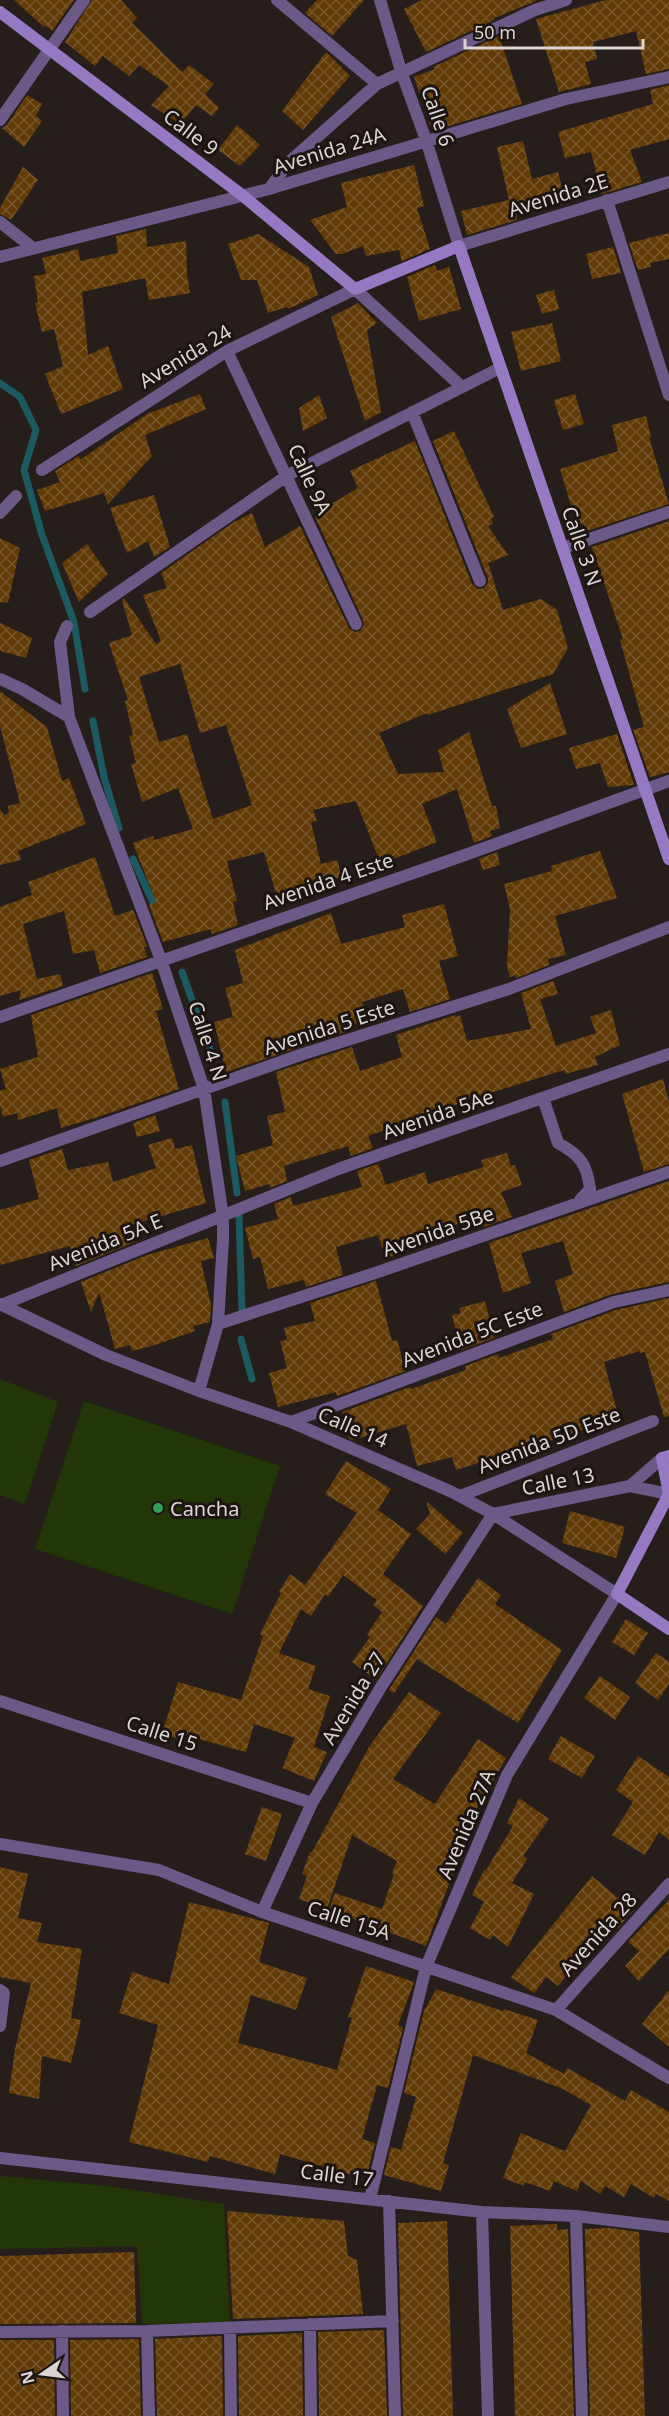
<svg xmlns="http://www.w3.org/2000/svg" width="669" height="2416" viewBox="0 0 669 2416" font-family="'Noto Sans',sans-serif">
	<defs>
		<pattern id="building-cross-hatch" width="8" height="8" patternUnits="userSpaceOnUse" patternTransform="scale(1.5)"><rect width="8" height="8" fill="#623a05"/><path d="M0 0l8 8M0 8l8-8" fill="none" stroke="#785629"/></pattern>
	</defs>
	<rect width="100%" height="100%" fill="#261e1b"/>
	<!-- park -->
	<path fill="#223608" d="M0,1379L58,1402L25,1504L0,1495Z
		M84,1401L280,1466L232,1614L35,1549Z
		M0,2176L107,2186L224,2204L230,2322L142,2324L137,2246L0,2249Z"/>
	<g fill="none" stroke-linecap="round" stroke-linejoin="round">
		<!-- stream -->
		<path stroke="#1c5a61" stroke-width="7" d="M0,383L20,397L36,430L24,470L42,535L74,622L85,689
			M93,721L104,777L119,828
			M133,859L157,911
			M182,972L213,1058
			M225,1102L237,1193
			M239,1215L242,1310
			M241,1339L252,1379"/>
	</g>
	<!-- building -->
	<path fill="url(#building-cross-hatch)" fill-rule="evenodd" d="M14,0H74L52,31L45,25L44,27Z
		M92,0H121L137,18L132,23L182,72L189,65L214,84L205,94L219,108L212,116L196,105L180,124L151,105L169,86L139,65L129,76L103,56L95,66L65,42Z
		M317,0H364L332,36L305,13Z
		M422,0H536V1L494,18V20L426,52L404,9Z
		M606,0H669V69L646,74L636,31L593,42L597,59L585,62L591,84L559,92L536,19Z
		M499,36L522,104L432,131L414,77L435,69L433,67Z
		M326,52L350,76L303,130L282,111Z
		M669,85V139L630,150L642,182L602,194L591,152L565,158L558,132L653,104L650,90Z
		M27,95L42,104L36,116L42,121L24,147L2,128L7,125Z
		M237,125L260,145L240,166L218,150Z
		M523,141L532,179L558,172L565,200L516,213L517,220L467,235L461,211L509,200L497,147Z
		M414,165L424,206L417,208L430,249L402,261L399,250L366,256L363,246L342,254H336L310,220L347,207L341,183Z
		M23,167L38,180L11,220L0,214V208Z
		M146,229L147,247L186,241L187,274L190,293L149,300L145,278L82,292L88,355L108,346L123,389L61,414L45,374L63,366L54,329L42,332L35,303L38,302L34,276L46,274L42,258L78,249L80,261L118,253L116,236Z
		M669,233V259L650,263L651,267L638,270L629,243Z
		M258,234L309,267L318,295L288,309L287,307L268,313L257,280H241L228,244Z
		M613,247L621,273L592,279L586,254Z
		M435,265L437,271L449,267L461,309L419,321L407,277Z
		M554,290L559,309L542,314L536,295Z
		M358,303L377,323L367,330L381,412L365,421L331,317Z
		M552,323L561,361L521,371L511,332Z
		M200,394L206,409L145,435L152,456L108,504L104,493L45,511L37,490L60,482L55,471L79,456L80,460L147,414Z
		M575,394L584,424L563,430L554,400Z
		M319,395L327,418L303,431L299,408Z
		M646,416L651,437H649L669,504L587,531L583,523L577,525L560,469L618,451L612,425Z
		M454,431L494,517L491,518L493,524L488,526L508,555L488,563L503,610L541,599L557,610L568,648L553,674L428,715L427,713L379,733L398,774L444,772L438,750L469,732L492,806H496L500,828L490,831L492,836L474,843L457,789L422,804L437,842L381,864L356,801L313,810L317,821L311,822L321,864L337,860L342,877L276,894L264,852L227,861L237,901L233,902L238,925L212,934L211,929L163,942L149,905L156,902L133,843L153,836L154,840L193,829L178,788L142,802L131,764L136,763L129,736L133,735L125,701L128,700L109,643L132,635L122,600L124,598L156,644L161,641L143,595L167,588L161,573L234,522L252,513L265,547L300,526L349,628L355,632L360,631L364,625L363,620L315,517L317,516L316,513L358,488L350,471L415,441L472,584L478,589L484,588L488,583V578L433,441ZM180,664L200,733L226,725L252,805L213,819L187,734L159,742L139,677Z
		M154,495L170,547L154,557L148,541L127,553L110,508Z
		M669,521V772L650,777L633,730L644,727L620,640L623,639L592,547Z
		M0,538L20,548L8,603L0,602Z
		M87,544L108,574L79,602L62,563Z
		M0,623L32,638L26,658L0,651Z
		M550,683L567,734L521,748L507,709Z
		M0,691L47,727L62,781L69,778L86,824L18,851L21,860L0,865V809L4,815L9,813L8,806L20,803L0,726Z
		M617,734L634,785L608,787L600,763L576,769L569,748Z
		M600,851L617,898L555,916L566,955L548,959L549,965L516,978L515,975L510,977L507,966L510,909L504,884L552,871L551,866Z
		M497,852L500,865L483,870L479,859Z
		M95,857L115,916L133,910L147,946L144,947L147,957L100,973L94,950L73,954L64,911L23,924L37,979L60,974L63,986L19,1000L21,990L0,996V907L32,895L28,882Z
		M444,904L458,956L439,961L450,999L410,1012L403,989L362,1002L366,1021L344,1026L346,1032L226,1072L214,1022L233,1017L225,988L243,983L235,950L331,913L341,944L405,927L402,915Z
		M152,973L163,1009L156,1011L179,1089L98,1117L61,1128L57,1108L18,1120L17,1113L3,1117L0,1105V1091L6,1089L0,1069L38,1057L31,1015Z
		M553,981L558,994L540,999L556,1046L596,1033L590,1017L611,1010L620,1045L595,1057L598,1065L565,1074L564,1070L477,1097L368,1136L373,1148L351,1156L348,1146L284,1166L287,1181L270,1188L269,1184L245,1191L236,1156L273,1145L267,1116L285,1112L276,1072L352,1047L360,1071L402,1057L396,1035L455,1015L456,1017L460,1015L467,1041L531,1029L521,993Z
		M663,1079L669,1102V1164L644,1172L622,1094Z
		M155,1115L160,1131L137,1137L133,1123Z
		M172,1138L175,1149L192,1145L206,1203L131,1225L135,1242L76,1266L70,1246L0,1265V1210L39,1199L29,1160L62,1149L68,1170L108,1162L113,1182L156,1168L148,1145Z
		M507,1153L511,1166L515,1165L522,1185L501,1192L512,1217L484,1227L481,1217L444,1228L443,1225L401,1238L405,1252L386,1258L378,1235L336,1247L343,1275L306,1287L304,1280L268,1289L260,1257L253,1259L245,1228L278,1219L274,1204L291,1197L293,1206L362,1187L357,1171L378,1164L386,1185L425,1172L428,1184L484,1167L481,1160Z
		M669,1181V1282L612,1294L564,1312L555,1281L573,1274L563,1241L521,1253L531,1283L503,1293L489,1243Z
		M208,1238L214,1258L201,1261L211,1305L210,1322L193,1326L195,1331L155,1345L132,1351L130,1345L115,1349L99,1292L91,1312L81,1282L147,1255Z
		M376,1281L392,1341L397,1340L406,1371L337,1396L336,1392L278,1407L269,1373L287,1368L280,1341L287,1340L284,1328L315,1321L310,1303Z
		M669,1298V1416L664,1417L645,1352L640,1353V1351L604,1362L619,1419L456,1470L452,1457L417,1466L406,1424L352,1440L349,1438L342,1412L410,1387L411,1389L466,1370L465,1366L498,1354L499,1358L553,1339L551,1334L616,1310Z
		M485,1301L494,1338L461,1350L452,1315L461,1313L459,1308Z
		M346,1461L391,1489L378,1510L411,1534L383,1574L423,1606L376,1680L352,1662L370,1637L367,1634L382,1612L373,1605L377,1600L343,1575L328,1597L325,1594L311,1616L301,1609L279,1653L316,1666L308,1689L330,1696L314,1747L327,1752L314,1781L282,1768L295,1738L254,1724L246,1752L184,1735L183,1740L162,1734L178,1682L241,1700L263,1636L260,1634L281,1593L279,1592L290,1574L305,1585L357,1513L325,1494Z
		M426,1501L463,1533L445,1554L416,1529L430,1514Z
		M570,1511L625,1527L616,1558L562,1543Z
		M478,1578L501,1595L495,1604L562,1650L518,1723L417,1659L394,1693L389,1690L436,1617L446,1624Z
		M626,1619L648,1633L634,1655L612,1642Z
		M656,1653L669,1662V1684L658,1700L635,1683Z
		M600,1676L630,1697L615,1720L584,1698Z
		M409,1692L441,1713L393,1779L435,1804L478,1739L506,1758L443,1868L453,1873L426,1946L329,1910L335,1893L382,1909L394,1874L392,1873L397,1861L352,1835L327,1909L299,1899L307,1876L302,1874L310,1852H312L369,1747Z
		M561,1736L595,1756L582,1778L548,1759Z
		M638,1756L669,1777V1840L659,1832L645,1855L612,1835L633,1802L616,1790Z
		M519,1798L549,1819L523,1856L527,1859L512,1883L534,1894L508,1947L493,1935L490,1940L470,1928L484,1902L472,1895L484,1870H486L513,1826L507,1823Z
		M262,1807L282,1814L266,1861L245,1854Z
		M0,1867L28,1874L18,1918L42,1923L37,1942L82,1949L71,2018L81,2020L71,2063L42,2056L39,2099L9,2093L15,2049L31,1983L0,1977Z
		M592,1876L633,1911L616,1930L607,1921L574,1959L577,1962L558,1986L546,1977L534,1993L511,1977Z
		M669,1900V1949L639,1981L625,1966L639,1951L628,1942Z
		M189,1902L269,1923L259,1962L307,1978L296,2010L251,1995L238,2043L337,2070L352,2018L348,2017L366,1966L414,1982L398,2025L403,2028L388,2088L377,2085L362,2139L375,2143L368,2171L362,2169L360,2177L280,2154L275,2174L210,2156L208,2162L129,2142L158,2025L119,2013L132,1972L169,1984Z
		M436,1989L503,2011L504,2009L538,2020L526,2053L564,2074L567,2068L625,2101L631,2090L669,2112V2201L656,2194L654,2198L631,2184L624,2197L605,2186L600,2194L581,2181L577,2191L554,2181L550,2191L525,2182L524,2186L503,2178L521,2133L565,2151L591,2105L563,2089L473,2055L443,2163L449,2165L441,2191L384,2175L391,2147L401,2150L416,2097L404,2093L424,2011Z
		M669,1990V2047L642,2024Z
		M227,2211L344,2221L348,2256L357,2260L363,2314L233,2319Z
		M447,2221L453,2416H403L398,2223Z
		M557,2224V2230L568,2229L574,2416H515L510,2226Z
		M610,2228L639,2232L645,2416H590L585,2229Z
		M134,2252L136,2323L0,2324V2256Z
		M384,2330L387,2416H319L318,2332Z
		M302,2333L303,2416H239L238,2336Z
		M222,2336L223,2416H157L155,2339Z
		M139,2339L141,2416H71L70,2340Z
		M0,2340H54L55,2416H0Z"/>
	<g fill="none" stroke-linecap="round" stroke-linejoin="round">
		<!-- street -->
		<path stroke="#6b5a88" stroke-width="12" d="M277,0L377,84
			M380,0L401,71L426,140L459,246L669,182
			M0,120L84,0
			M269,189L289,162L377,84L535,10L566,0
			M607,200L669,395
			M0,222L33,248
			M0,257L269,189L566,99L669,77
			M227,351L356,624
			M412,412L480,581
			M42,470L227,351L355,289L462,387
			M0,513L16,496
			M563,548L669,512
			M90,612L288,475L500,368
			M67,626L60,642L69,717L161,960L204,1089L223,1217V1239L218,1324L199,1391
			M0,679L22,689L69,717
			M0,1017L465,855L669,781
			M543,1098L558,1143C580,1155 587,1164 590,1189L580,1200
			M0,1161L303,1054L509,989L669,927
			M0,1304L106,1355L199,1391L291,1422L452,1492L493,1514L617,1594L507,1775L426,1967L370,2199
			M1,1305L341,1168L669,1054
			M218,1324L375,1273L669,1172
			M291,1422L614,1302L669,1290
			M630,1486L662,1458
			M460,1496L653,1421
			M0,1701L312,1803
			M0,1844L159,1870L262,1912L556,2010L669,2078
			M262,1912L312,1803L381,1687L493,1514L630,1486L669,1494
			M0,1990L4,1993L0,2026
			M556,2010L669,1884
			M0,2158L482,2212L576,2216L669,2227
			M389,2201L395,2416
			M482,2212L488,2416
			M576,2216L582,2416
			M310,2324L311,2416
			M230,2328L231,2416
			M62,2331L63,2416
			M147,2331L149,2416
			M0,2332L147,2331L393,2321"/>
		<!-- secondary -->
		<path stroke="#9579c3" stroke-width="12" d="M0,12L242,195L355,289L459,246L669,859
			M669,1494L617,1594L669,1629
			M669,1494L662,1458L669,1456"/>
	</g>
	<!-- markers -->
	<circle fill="#2e9e5b" stroke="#1d1512" stroke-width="2" cx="158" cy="1508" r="6"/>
	<g text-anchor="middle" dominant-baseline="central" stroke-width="6" stroke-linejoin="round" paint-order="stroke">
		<!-- street labels -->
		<g font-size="20" fill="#dbd5d3" stroke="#1d1512">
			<text transform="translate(438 116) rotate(71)">Calle 6</text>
			<text transform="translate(191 132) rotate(37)">Calle 9</text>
			<text transform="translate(329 150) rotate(-17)">Avenida 24A</text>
			<text transform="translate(558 195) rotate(-17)">Avenida 2E</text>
			<text transform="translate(185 356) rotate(-31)">Avenida 24</text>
			<text transform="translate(310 479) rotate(65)">Calle 9A</text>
			<text transform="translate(582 546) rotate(71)">Calle 3 N</text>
			<text transform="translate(328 881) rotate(-19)">Avenida 4 Este</text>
			<text transform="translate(329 1027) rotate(-18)">Avenida 5 Este</text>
			<text transform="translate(208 1041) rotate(72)">Calle 4 N</text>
			<text transform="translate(438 1114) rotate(-19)">Avenida 5Ae</text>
			<text transform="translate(438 1231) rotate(-19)">Avenida 5Be</text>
			<text transform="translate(105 1242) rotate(-22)">Avenida 5A E</text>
			<text transform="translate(472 1334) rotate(-21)">Avenida 5C Este</text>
			<text transform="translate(353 1427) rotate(23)">Calle 14</text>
			<text transform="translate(549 1440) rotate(-21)">Avenida 5D Este</text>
			<text transform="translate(558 1481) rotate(-11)">Calle 13</text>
			<text transform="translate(353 1698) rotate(-59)">Avenida 27</text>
			<text transform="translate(162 1733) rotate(18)">Calle 15</text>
			<text transform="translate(466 1824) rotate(-67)">Avenida 27A</text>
			<text transform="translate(349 1920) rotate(18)">Calle 15A</text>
			<text transform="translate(598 1934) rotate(-48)">Avenida 28</text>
			<text transform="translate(337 2175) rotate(7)">Calle 17</text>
		</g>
		<!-- poi labels -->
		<g font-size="20" fill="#dbd5d3" stroke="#1d1512" text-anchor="start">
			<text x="170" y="1508">Cancha</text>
		</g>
	</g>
	<!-- north arrow -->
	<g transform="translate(42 2374) rotate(256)" stroke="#1d1512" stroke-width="4.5" paint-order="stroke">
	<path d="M0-4.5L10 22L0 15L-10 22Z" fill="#dbd5d3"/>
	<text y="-9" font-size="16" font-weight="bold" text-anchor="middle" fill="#dbd5d3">N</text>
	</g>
	<!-- scale -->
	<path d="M465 39v9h178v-9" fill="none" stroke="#dbd5d3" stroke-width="3"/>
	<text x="474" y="39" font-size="18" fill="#dbd5d3" stroke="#1d1512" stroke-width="4.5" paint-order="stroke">50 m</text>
</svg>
